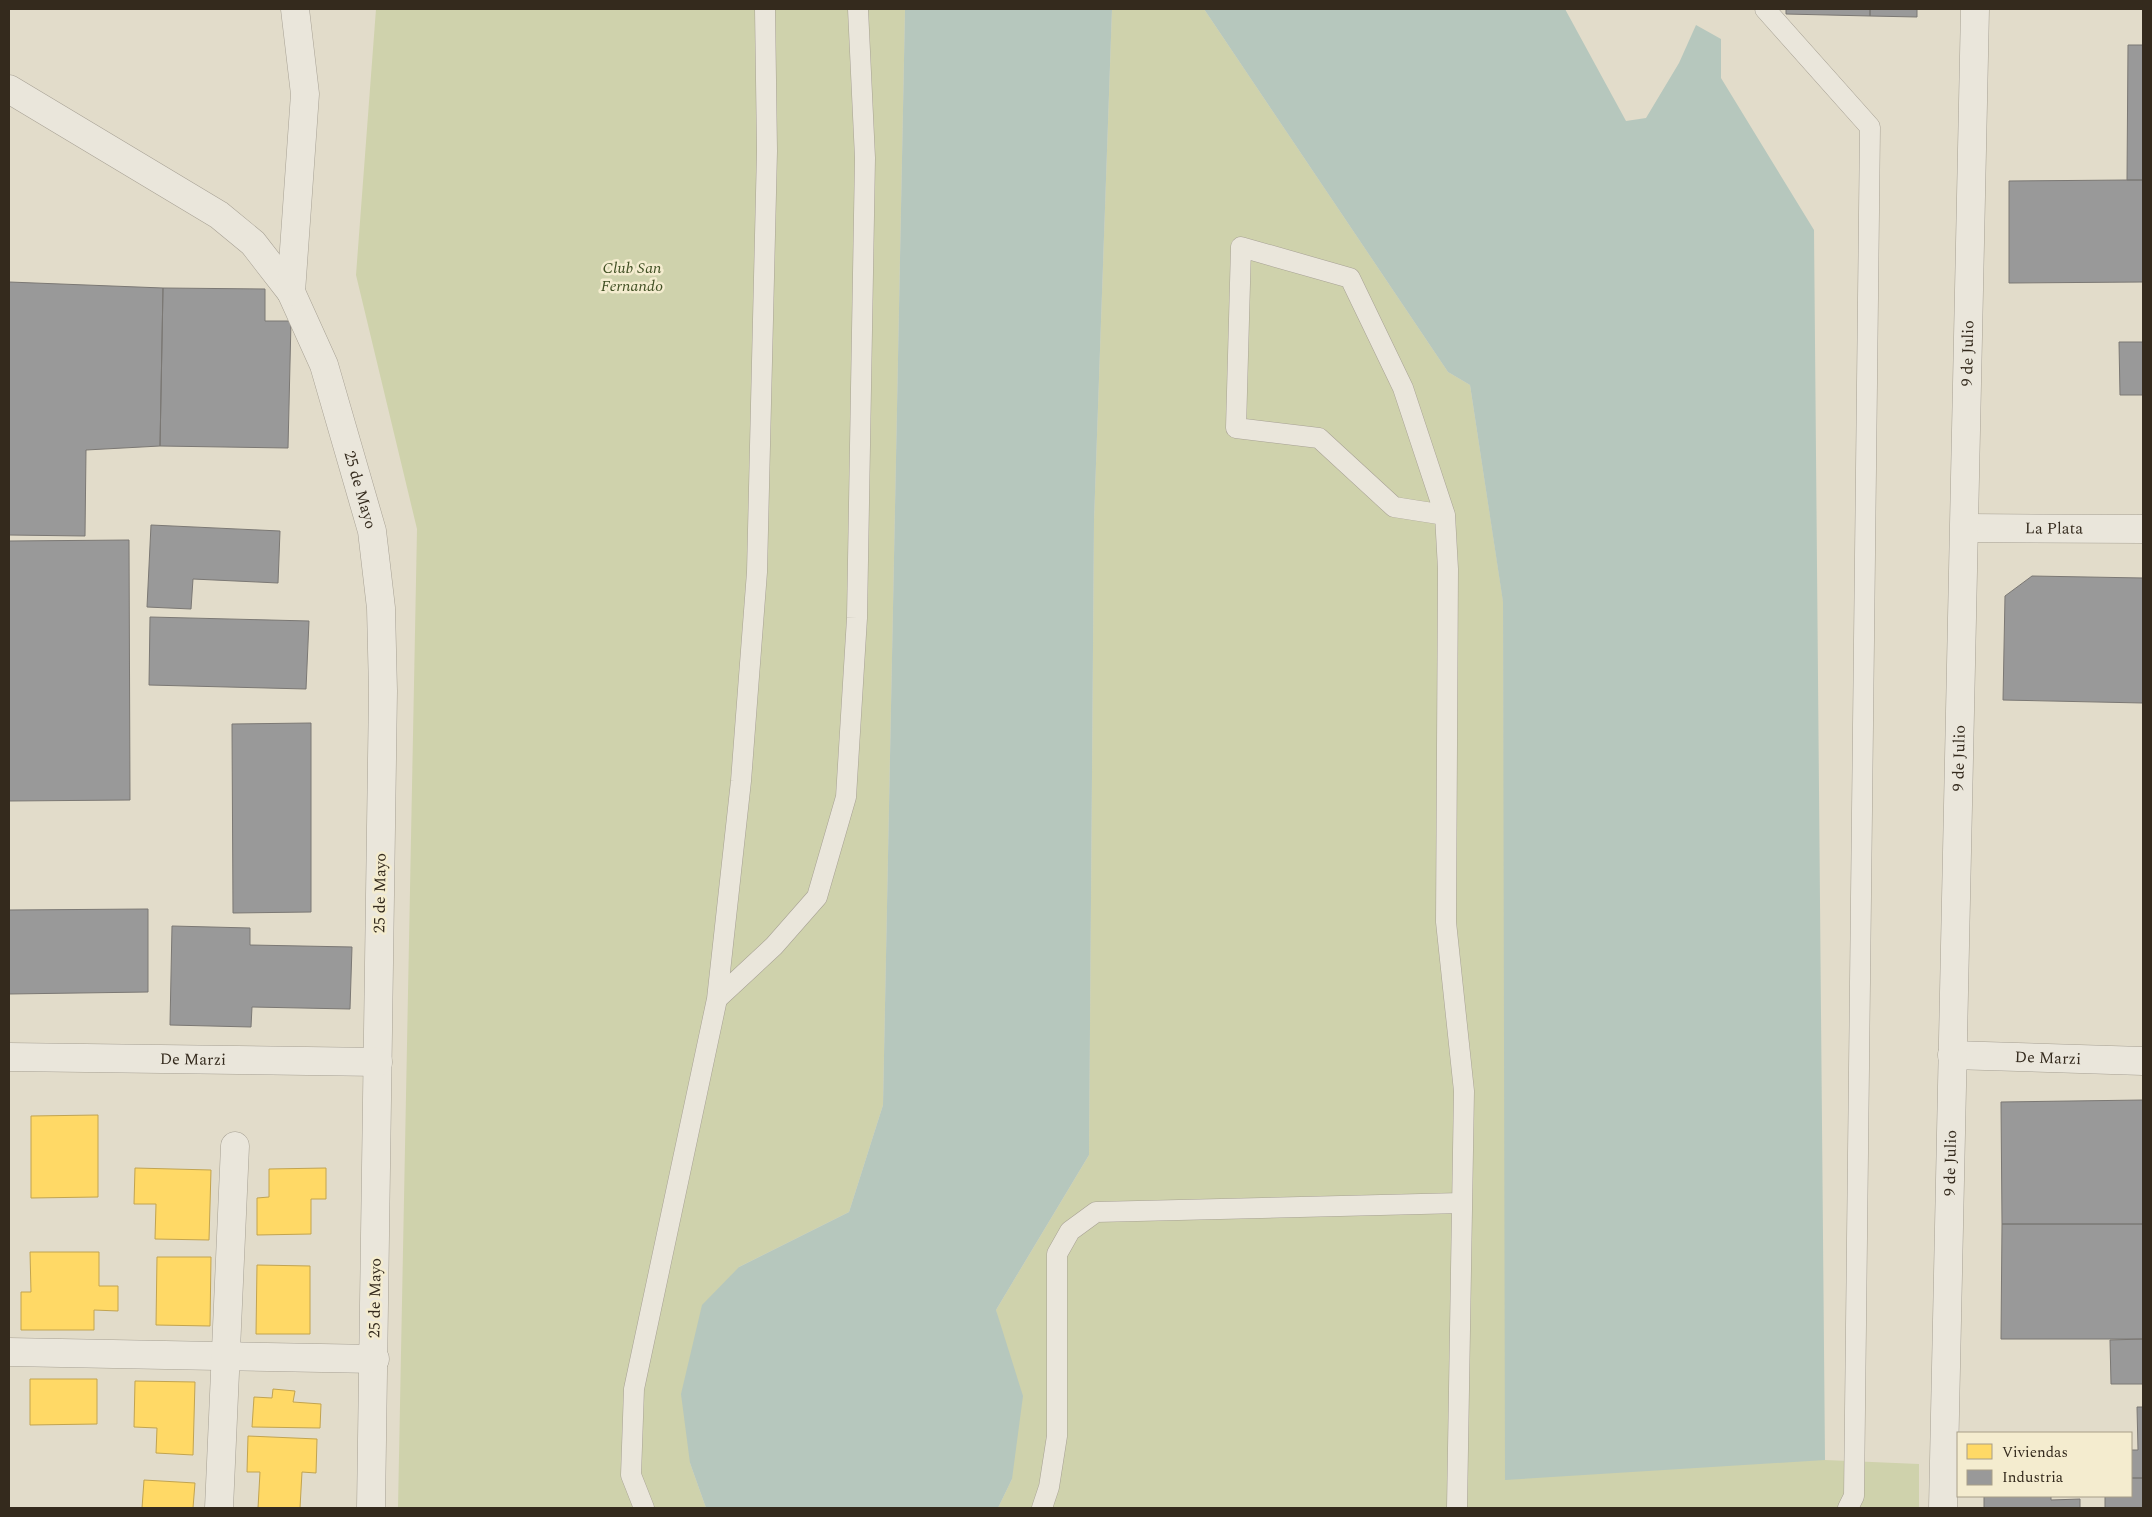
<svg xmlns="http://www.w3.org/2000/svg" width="2152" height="1517" viewBox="0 0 2152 1517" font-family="Spectral,serif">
	<rect width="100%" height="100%" fill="#e2dcca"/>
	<!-- green -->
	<path fill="#cfd2ac" d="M376,9H905L883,1105L849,1212L739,1267L690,1463L706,1508H398L417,529L356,275Z
		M1112,9H1204L1448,372L1470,385L1503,601L1505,944L1825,1460L1919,1464V1508H998L1012,1479L996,1310L1089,1155L1094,521Z"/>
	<!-- water -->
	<path fill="#b6c7bd" d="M905,9H1112L1094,521L1089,1155L996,1310L1023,1396L1012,1479L998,1508H706L690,1463L681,1394L702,1305L739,1267L849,1212L883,1105Z
		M1204,9H1565L1626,121L1646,118L1679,63L1696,25L1721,39V78L1814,230L1825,1460L1505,1480L1503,602L1470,385L1448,372Z"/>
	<!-- homes -->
	<path fill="#ffd966" stroke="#c2a450" d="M98,1115V1197L31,1198V1116Z
		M135,1168L211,1170L209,1240L155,1239L156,1204H134Z
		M326,1168V1199H311V1234L257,1235V1198L269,1197V1169Z
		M30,1252H99V1286H118V1311L94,1310V1330H21V1292H31Z
		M157,1257H211L210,1326L156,1325Z
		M257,1265L310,1266V1334H256Z
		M30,1379H97V1424L30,1425Z
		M135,1381L195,1382L193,1455L156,1453L157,1428L134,1427Z
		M273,1389L295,1391L293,1402L321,1404L320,1428L252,1427L254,1397L272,1398Z
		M248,1436L317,1439L316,1473L302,1472L300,1508H258L260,1472H247Z
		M144,1480L195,1483L193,1508H142Z"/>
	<!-- industry -->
	<path fill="#999" stroke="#7b7874" d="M1786,9H1870V16L1786,14Z
		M1870,9H1917V17L1870,16Z
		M2128,45H2143V180H2127Z
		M2127,180H2143V282L2009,283V181Z
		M9,282L163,288L160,446L86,450L85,536L9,535Z
		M163,288L265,289V321H291L288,448L160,446Z
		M2119,342H2143V395H2120Z
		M151,525L280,531L278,583L193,579L191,609L147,607Z
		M129,540L130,800L9,801V541Z
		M2032,576L2143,578V703L2003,700L2005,596Z
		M150,617L309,621L306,689L149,685Z
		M311,723V912L233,913L232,724Z
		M148,909V992L9,994V910Z
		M172,926L250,928V945L352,947L350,1009L252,1007L251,1027L170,1025Z
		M2143,1100V1224H2002L2001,1102Z
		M2002,1224H2143V1339H2001Z
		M2143,1339V1384H2111L2110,1340Z
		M2137,1407H2143V1478H2131V1450H2138Z
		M2131,1478H2143V1508H2105V1496H2131Z
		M1984,1496H2051V1500L2080,1499V1508H1984Z"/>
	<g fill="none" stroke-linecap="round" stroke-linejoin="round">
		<!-- lane casing -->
		<g stroke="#a7a194" stroke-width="21">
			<path id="lane" d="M1765,9L1870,127L1854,1496L1848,1508
				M1445,515L1403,388L1350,278L1241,247L1236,428L1319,438L1394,507L1445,515L1448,569L1446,922L1464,1091L1457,1508
				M717,999L774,946L817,897L846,797L857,618L865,158L858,9
				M644,1508L631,1475L634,1389L717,999L741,781L757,572L767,151L765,9
				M1042,1508L1049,1487L1057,1436V1254L1070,1231L1096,1212L1461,1203"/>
		</g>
		<!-- street casing -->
		<g stroke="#a7a194" stroke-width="29">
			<g id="street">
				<path id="s1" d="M9,89L219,215L253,243L291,292L324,365L372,531L381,608L383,691L371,1508"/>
				<path d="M291,292L305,94L295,9"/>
				<path id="s2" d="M1965,528L2143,529"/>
				<path id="s3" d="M1952,1055L2143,1061"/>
				<path id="s4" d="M9,1057L378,1062"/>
				<path d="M9,1352L375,1359"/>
				<path d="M219,1508L235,1146"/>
				<path id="s5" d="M1943,1508L1975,9"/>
			</g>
		</g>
		<!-- lane -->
		<use href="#lane" stroke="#eae6db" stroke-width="20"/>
		<!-- street -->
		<use href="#street" stroke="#eae6db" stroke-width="28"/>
	</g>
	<g text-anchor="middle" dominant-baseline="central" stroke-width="5" stroke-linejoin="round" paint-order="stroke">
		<!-- park labels -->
		<g font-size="16" font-style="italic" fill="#415024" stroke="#f4eccf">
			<text x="632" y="268">Club San<tspan x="632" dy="18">Fernando</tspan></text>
		</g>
		<!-- street labels -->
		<g font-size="16" fill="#342a1d" stroke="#f4eccf">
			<text stroke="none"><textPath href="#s5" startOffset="1155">9 de Julio</textPath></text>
			<text stroke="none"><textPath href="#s1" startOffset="561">25 de Mayo</textPath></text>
			<text stroke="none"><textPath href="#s2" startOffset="89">La Plata</textPath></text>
			<text stroke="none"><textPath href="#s5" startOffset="750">9 de Julio</textPath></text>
			<text transform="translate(380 893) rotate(-89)">25 de Mayo</text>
			<text stroke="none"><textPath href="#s3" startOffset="96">De Marzi</textPath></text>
			<text stroke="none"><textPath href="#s4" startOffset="184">De Marzi</textPath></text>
			<text stroke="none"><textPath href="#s5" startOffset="345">9 de Julio</textPath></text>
			<text transform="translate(375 1298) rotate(-89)">25 de Mayo</text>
		</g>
	</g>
	<!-- border -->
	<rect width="2152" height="1517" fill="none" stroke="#342a1d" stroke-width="20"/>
	<!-- legend -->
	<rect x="1957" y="1432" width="175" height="65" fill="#f4eccf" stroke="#a79e88"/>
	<rect x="1967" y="1444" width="25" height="15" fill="#ffd966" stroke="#a79e88"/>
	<text x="2002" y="1457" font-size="15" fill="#342a1d">Viviendas</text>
	<rect x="1967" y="1470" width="25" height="15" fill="#999999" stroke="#a79e88"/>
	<text x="2002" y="1482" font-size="15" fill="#342a1d">Industria</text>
</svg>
